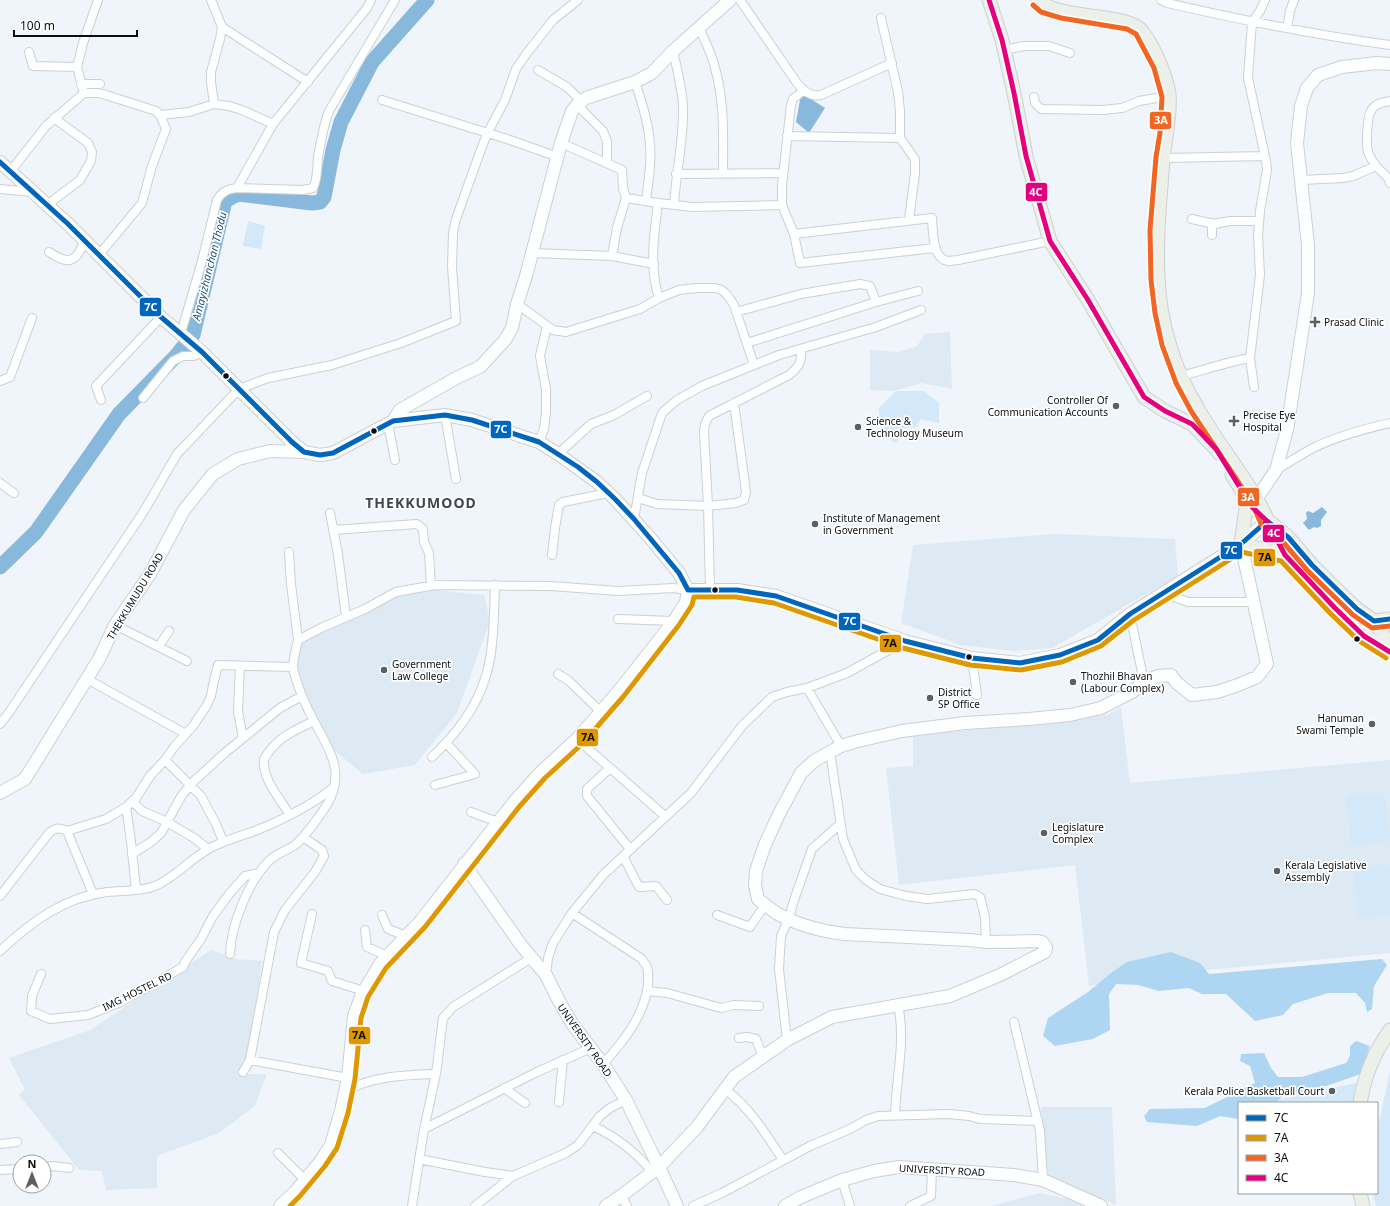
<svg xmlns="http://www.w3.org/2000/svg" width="1390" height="1206" viewBox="0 0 1390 1206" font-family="'Noto Sans',sans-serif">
	<rect width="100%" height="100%" fill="#eff5fa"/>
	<!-- built -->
	<path fill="#deeaf3" d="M950,332L952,389L921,383L894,391L870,390V350L899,352L917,346L925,334Z
		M1055,534L1175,539L1178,576L1052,648L1013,651L961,645L901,623L913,545Z
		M432,590L484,595L490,621L457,713L415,765L363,774L333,749L299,684L294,657L303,642L396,597Z
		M1121,707L1130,783L1390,760V953L1207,970L1089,986L1075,865L899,885L886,768L913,766V736L1107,715Z
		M211,950L236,959L262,961L254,1020L245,1074H267L255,1106L219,1133L157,1156V1188L106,1190L102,1171L79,1170L19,1095L25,1090L9,1058L90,1030Z
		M1041,1107H1112L1116,1205L1048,1176Z
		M1040,1193L1076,1201L1085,1206H991Z"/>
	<!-- green -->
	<path fill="#d3e8f9" d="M248,221L265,226L261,249L243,246Z
		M896,391H924L939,403V423L921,419L916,427L905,428L896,443L881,435L879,408Z
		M1381,793L1386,800L1390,836L1386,842L1351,846L1346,796Z
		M1387,864L1390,868V915L1358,918L1353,868Z
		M1390,1072V1206H1376L1373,1193H1377V1131Z
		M1356,1083L1354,1103H1262Z"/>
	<!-- forest -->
	<path fill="#aed6f3" d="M1171,952L1200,963L1209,974L1382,959L1387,965L1374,986L1372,1009L1367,1012L1365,1003L1356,993H1328L1293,1004L1283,1015L1255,1021L1226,994H1202L1189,988L1159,991L1138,985L1116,984L1109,994L1110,1030L1093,1039L1055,1046L1043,1036L1048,1018L1088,992L1111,973L1127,962Z
		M1356,1041L1370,1046L1361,1074L1326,1086L1283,1096L1275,1103H1239V1119L1220,1116L1197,1126L1147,1122L1144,1116L1150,1109L1205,1108L1255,1083L1250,1066L1240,1061L1241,1054L1264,1053L1271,1068L1278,1077H1302L1346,1063L1350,1056V1046Z"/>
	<!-- water -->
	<path fill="#88b9dc" d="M803,94L825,108L809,133L796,122L800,100Z
		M1322,507L1327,512L1321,520V526L1317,528L1314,527L1309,530L1303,523L1307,519L1306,513L1308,511L1313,513Z"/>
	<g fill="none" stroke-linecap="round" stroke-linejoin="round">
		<!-- river -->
		<path stroke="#88b9dc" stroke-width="15" d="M0,567L36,532L119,414L176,356L193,335L225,201L238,194L312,203L320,202L324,197L333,150L341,122L372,62L427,0"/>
		<!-- street casing -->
		<g stroke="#ccd0d4" stroke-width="10">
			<path id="street" d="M211,0L222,27L220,39L211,72V82L214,104
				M740,0L797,83C804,91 810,97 821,95L892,63
				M1161,0L1167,3C1241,20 1315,35 1390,45
				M881,18L898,92L900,111V138L915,159V174L909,220
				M222,27L308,82
				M699,28C705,41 712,54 715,68C725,102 723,139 723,173
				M1287,28L1290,11L1294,0
				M1004,50L1024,46H1049L1070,53
				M673,51C677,69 682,87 683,106C684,139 676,172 674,205
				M29,52L33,66L77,67
				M538,70L567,87L582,102
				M635,82C642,102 649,124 650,145C652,164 648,183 646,201
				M81,84H100
				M84,93H98L106,95L156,111L160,115L166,129L152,166L142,203L99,255
				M1034,97L1035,103L1041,109L1103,110L1122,108L1139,101L1169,96
				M382,100L510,140L558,157
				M577,105L603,131L607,141V163
				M160,115L189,112L214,104L229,106L242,110L273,124L237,188
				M273,124L367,8L371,0
				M787,136L900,138
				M561,143L622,170L623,188L626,198L658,203L693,207L782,205L794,234L800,263L935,248
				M1163,158L1265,156
				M1376,166L1388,178L1390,183
				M10,172L46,126L84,93L77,67L83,43L98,0
				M676,174L783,173
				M1301,180L1343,178L1353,176L1376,166C1373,162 1370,157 1368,152C1366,146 1367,116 1371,111C1374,104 1383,102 1390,101
				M0,189L32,192
				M658,203C654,234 649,268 659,298
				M47,205L80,180L91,161L92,152L88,143L54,118
				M782,205V185L791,105L793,99L804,90
				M1192,219L1214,224L1230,221H1259
				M1212,223V235
				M794,234L932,218C933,230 932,259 948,261C951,261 955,260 958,260L1050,241
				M49,252C55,256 67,264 74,258C79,255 82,246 85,241
				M532,253L612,256L654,264
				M612,256L617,228L626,198
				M517,304L553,330L566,332L640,309L659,298L679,290L696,288H715L722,290L728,296L734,305L754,365
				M736,312L801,294L860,284L870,286L876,302
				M181,333L202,261L217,200C222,192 227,189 237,188L303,190L313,188C318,179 317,167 318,157C321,142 323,126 329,111L395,0
				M747,343L876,302L918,291
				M1250,358L1254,387
				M1181,376C1204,370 1227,362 1250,358L1260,275L1258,235L1260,211L1267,170L1266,161L1248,78L1252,22L1260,11L1265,0
				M0,381L10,377L32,318
				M143,398L173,361L183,356H194L202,352
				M101,400L96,386L161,317
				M445,415L456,479
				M388,424L395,460
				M539,442L544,429L546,412V389L540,356L547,326
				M558,454L591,424L614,415L647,396
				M1276,470C1288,463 1300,455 1313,448C1337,436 1364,429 1390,423
				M0,483L14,493
				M638,498L657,504L708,506L736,503L744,500L746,492L734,403
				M330,513L338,554L346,617
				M634,519L642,473L662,413L677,400L702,386L779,355L876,327L921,310
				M333,530L417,524L423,529L424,542L429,553L431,586
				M289,552L291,584L298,640
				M552,555L555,528L559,505L563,502L608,493
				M710,590L708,506L704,432L705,424L709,416L789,375C799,367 802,362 801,349
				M1164,593L1188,602H1253
				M1130,614L1144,682
				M618,619L674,621
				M115,625L187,661
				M159,646L169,631
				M972,658L977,695
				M240,666L238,712L243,738
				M558,674L568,680L601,712
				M87,679L186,734
				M807,688L841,746
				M0,724L8,714L144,511L177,454L239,389L268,378L332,365L401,343L456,321L452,267L453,233L456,219L479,155L487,134L505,100L516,69L527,53L553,20L578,0
				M577,739L665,816
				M830,752L843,839L856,870L866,880L880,889L906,896L928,899L974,894L980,897L985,917L986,942
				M432,757C456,734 476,709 486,676C494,651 494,612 495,585
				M165,760L201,796L216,824L223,841
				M610,768L587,789V796L630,849
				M435,785L475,774L446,743
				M132,801L142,811L167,822L194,838L208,849
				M126,807L131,841L136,890
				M471,812L498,822
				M290,815C280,799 262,779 264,759C276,738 293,731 314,721
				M67,831L106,819L126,807L136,798L150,776L165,760L174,747L193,726L207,705L211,696L213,685L218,665L293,667
				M132,854L151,842L161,833L182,795L194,781L226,752L280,708L302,696
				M623,856L639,887L656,886L667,900
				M0,896L49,833C55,828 59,827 67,831L93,894
				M572,913L642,959C643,962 646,964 647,967C649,973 648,979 648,985C644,1016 623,1042 603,1064
				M312,914L301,963L328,971L332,981L364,991
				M382,915L388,929L406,936
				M717,915L750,927L765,905
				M365,930L367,947L388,956
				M0,951C31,922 64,897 107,892C123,890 139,892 155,886C175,878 192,857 212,847C226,840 240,836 255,831C282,820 311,806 334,787
				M230,954C231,925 249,879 271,859C278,853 288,850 295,845C304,838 329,805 332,794C343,766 326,745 314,721C307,708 300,693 296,679C295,675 293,671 293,667C293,659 296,649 298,640L323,627L365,609L396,592L435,585L551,586L618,591L673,588L688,590
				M41,974L32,996L31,1011L50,1019L88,1015L121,1002L183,967L185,962L201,939L213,916L230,893L245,876L259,873
				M546,975L548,958L553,943L572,913L603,875L691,793L742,726L772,697L787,692L807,688L847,673L905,641
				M647,991L667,993L721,1008L734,1005L759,1006
				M1014,1022L1040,1131L1043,1180
				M739,1038L747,1037L756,1039L763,1057
				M787,1040L779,969L781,936L789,918L794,900L812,849L840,824
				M250,1060L274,932L285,910L315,872L324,856L322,850L303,837
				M243,1072L250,1060L348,1078
				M504,1088L525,1103
				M725,1089C750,1108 766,1134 783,1160
				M345,1092C369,1076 407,1075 436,1074
				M559,1102L563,1060
				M895,1115C896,1079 906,1041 898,1005
				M593,1126C616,1137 636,1152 652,1172
				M424,1129L537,1072L591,1048
				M0,1144L17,1142
				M278,1153L305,1180
				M419,1159L485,1172L513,1176
				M44,1167L53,1166L69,1168
				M0,1170L20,1169
				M842,1180L850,1206
				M621,1196L627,1206
				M412,1206L424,1129L436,1074L443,1018L453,1007L531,958
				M475,1206L513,1176L566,1153L578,1145L600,1116L610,1108L626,1100
				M693,1206L722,1193L810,1146L850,1129L866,1120L878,1116L949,1114L969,1116L980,1119L1038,1121
				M910,1206L931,1196L932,1169"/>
		</g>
		<!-- secondary casing -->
		<g stroke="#ccd0d4" stroke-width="14">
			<path id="secondary" d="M0,162L68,224L161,317L202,352L292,442L304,452
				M393,421L400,410L458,377L480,367L505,340L512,328L517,304L526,276L561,143L572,111L577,105L586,98L635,82L652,73L673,51L730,0
				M1249,502L1257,498L1276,470L1287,430L1308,293V245L1297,143L1301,106L1307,88L1318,75L1342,67L1377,63L1390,64
				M688,590H737L776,596L905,641L972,658L1020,663L1060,655L1098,640L1130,614L1241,544L1267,521
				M0,793L25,779L99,659L115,625L150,574L184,510L213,474L238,459L270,451L304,452L320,455L333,453L393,421L445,415L472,420L539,442L558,454L597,482L615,499L652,540L679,573L688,590
				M464,864L521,945L546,975L559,1001L573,1025L603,1064L626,1100L659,1167L677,1206
				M280,1206L295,1192L320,1162L331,1145L341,1111L348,1078L354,1016L362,994L380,964L419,923L514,802L540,773L577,739L618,692L674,621L686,602L688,590
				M606,1206L621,1196L659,1167L697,1127L734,1077L787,1040L832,1017L950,996L1000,975L1045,952L1046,947L1042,942L1038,941L986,942L970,940L844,934C821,931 798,925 778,914C771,910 764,904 758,899L755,885L756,871L764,847L778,816L801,773L814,761L830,752L841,746L858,741L902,731L965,723L1029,719L1070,715L1101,708L1132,692L1144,682L1158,676L1171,675L1177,683L1192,695L1217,692L1238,685L1257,677L1267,664L1241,544
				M785,1206L801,1197L842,1180L874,1171L899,1167L1014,1175L1043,1180L1101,1206"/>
		</g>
		<!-- primary casing -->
		<g stroke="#cdd0d3" stroke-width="15">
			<path id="primary" d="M989,0L1002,40L1014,93L1026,156L1050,241L1088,300L1144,397L1165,411L1192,424L1216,449L1219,453
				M1038,0C1061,21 1127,12 1142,31C1154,47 1166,74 1169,94C1171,116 1165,138 1163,160C1160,199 1156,239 1158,278C1160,323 1174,369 1197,407C1214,438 1237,466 1255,496C1267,515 1273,536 1285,555C1292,565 1302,573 1310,582C1327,600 1346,622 1366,636C1373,642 1382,647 1390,652
				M1232,475L1252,507L1288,537L1312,565L1339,592L1357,609L1374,621L1383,634L1390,650
				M1247,501L1241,544L1285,555
				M1374,621L1390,619
				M1360,1103C1364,1077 1375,1051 1390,1030
				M1360,1193L1363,1206"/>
		</g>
		<!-- street -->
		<use href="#street" stroke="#fdfefe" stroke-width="8"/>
		<!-- secondary -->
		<use href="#secondary" stroke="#fdfefe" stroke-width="12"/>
		<!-- primary -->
		<use href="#primary" stroke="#ecf0e9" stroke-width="13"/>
		<!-- bus-1 casing -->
		<g stroke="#fff" stroke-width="8">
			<path id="bus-1" d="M0,162L68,224L161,317L202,352L292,442L304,452L320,455L333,453L393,421L445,415L472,420L539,442L578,467L597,482L615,499L634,519L679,573L688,590H737L776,596L905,641L972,658L1020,663L1060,655L1098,640L1130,614L1241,544L1267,521L1288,537L1312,565L1357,609L1374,621L1390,619"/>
		</g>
		<!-- bus-2 casing -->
		<g stroke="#fff" stroke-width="8">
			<path id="bus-2" d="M290,1206L300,1196L325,1166L337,1148L348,1113L355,1079L361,1018L368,997L386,968L425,927L519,807L545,778L582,744L623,697L679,625L692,605L694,597H736L774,603L903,648L970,665L1021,670L1062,662L1101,646L1134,620L1242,552L1281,561L1330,613L1359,641L1386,658"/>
		</g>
		<!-- bus-3 casing -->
		<g stroke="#fff" stroke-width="8">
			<path id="bus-3" d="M1033,5L1041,12L1061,18L1127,29L1136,34L1154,68L1162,97L1160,133L1156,157L1150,230L1151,280L1155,313L1162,345L1176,383L1191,411L1251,501L1262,526L1283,542L1307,570L1353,615L1372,628L1390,626"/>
		</g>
		<!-- bus-4 casing -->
		<g stroke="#fff" stroke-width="8">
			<path id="bus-4" d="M989,0L1002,40L1014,93L1026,156L1050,241L1088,300L1144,397L1165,411L1192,424L1216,449L1252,507L1267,521L1285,555L1335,608L1364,636L1390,652"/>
		</g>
		<!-- bus-1 -->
		<use href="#bus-1" stroke="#0065bd" stroke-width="5"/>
		<!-- bus-2 -->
		<use href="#bus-2" stroke="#df9702" stroke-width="5"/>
		<!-- bus-3 -->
		<use href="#bus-3" stroke="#f26522" stroke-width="5"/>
		<!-- bus-4 -->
		<use href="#bus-4" stroke="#e5007d" stroke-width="5"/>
	</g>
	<!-- markers -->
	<g fill="#5b6063" stroke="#fff" stroke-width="1.5">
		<path d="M1313 316h4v4h4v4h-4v4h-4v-4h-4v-4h4z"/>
		<circle cx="1116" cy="406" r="4"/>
		<path d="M1232 415h4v4h4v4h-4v4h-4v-4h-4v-4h4z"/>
		<circle cx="858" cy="427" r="4"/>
		<circle cx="815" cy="524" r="4"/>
		<circle cx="384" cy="670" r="4"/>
		<circle cx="1073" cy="682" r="4"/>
		<circle cx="930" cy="698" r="4"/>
		<circle cx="1372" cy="724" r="4"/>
		<circle cx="1044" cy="833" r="4"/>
		<circle cx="1277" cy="871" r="4"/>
		<circle cx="1332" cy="1091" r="4"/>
	</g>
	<g fill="#0b0f11" stroke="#fff" stroke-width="1.5">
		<circle cx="226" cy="376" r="3.5"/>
		<circle cx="374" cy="431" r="3.5"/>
		<circle cx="715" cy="590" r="3.5"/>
		<circle cx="1357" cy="639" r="3.5"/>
		<circle cx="969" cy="657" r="3.5"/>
	</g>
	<g text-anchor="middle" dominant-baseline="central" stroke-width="3.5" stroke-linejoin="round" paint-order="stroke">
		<!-- poi labels -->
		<g font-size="10" fill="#0b0f11" stroke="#fff" text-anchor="start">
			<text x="1324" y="322">Prasad Clinic</text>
			<text x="1108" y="400" text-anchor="end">Controller Of<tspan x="1108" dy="12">Communication Accounts</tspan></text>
			<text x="1243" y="415">Precise Eye<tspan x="1243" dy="12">Hospital</tspan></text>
			<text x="866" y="421">Science &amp;<tspan x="866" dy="12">Technology Museum</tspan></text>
			<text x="823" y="518">Institute of Management<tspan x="823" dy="12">in Government</tspan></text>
			<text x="392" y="664">Government<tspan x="392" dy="12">Law College</tspan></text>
			<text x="1081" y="676">Thozhil Bhavan<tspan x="1081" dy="12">(Labour Complex)</tspan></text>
			<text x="938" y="692">District<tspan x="938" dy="12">SP Office</tspan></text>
			<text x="1364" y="718" text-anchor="end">Hanuman<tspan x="1364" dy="12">Swami Temple</tspan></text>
			<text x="1052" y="827">Legislature<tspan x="1052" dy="12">Complex</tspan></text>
			<text x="1285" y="865">Kerala Legislative<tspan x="1285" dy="12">Assembly</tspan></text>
			<text x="1324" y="1091" text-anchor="end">Kerala Police Basketball Court</text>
		</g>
		<!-- street labels -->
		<g font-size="10" fill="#0b0f11" stroke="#fff">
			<text transform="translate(135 596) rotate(-59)">THEKKUMUDU ROAD</text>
			<text transform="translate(137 991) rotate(-26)">IMG HOSTEL RD</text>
			<text transform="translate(585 1040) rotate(55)">UNIVERSITY ROAD</text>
			<text transform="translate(942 1170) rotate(3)">UNIVERSITY ROAD</text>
		</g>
		<!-- water labels -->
		<g font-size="11" font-style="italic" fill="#235677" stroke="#fff">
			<text transform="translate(209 266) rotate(-76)">Amayizhanchan Thodu</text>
		</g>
		<!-- district labels -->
		<g font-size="14" font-weight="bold" letter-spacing="1" fill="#3e474d" stroke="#fff">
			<text x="421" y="502">THEKKUMOOD</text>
		</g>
	</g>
	<g stroke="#fff" stroke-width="1.5">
		<rect x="1149" y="111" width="23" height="19" rx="4" fill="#f26522"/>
		<rect x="1025" y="182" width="23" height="20" rx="4" fill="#e5007d"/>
		<rect x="139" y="297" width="23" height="20" rx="4" fill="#0065bd"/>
		<rect x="490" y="420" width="22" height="19" rx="4" fill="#0065bd"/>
		<rect x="1237" y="487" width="23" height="20" rx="4" fill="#f26522"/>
		<rect x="1262" y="524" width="23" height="19" rx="4" fill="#e5007d"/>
		<rect x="1220" y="541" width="23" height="19" rx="4" fill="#0065bd"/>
		<rect x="1253" y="548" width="23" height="19" rx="4" fill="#df9702"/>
		<rect x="838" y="612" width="23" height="19" rx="4" fill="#0065bd"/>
		<rect x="879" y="634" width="23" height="19" rx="4" fill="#df9702"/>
		<rect x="576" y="728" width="23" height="19" rx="4" fill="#df9702"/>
		<rect x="348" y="1026" width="23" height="19" rx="4" fill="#df9702"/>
	</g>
	<g font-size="11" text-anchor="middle" font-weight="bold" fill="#fff">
		<text x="1161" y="124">3A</text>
		<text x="1036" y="196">4C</text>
		<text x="151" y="311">7C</text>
		<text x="501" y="433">7C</text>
		<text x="1248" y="501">3A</text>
		<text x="1274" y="537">4C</text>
		<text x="1231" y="554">7C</text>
		<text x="850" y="625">7C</text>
	</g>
	<g font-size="11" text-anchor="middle" font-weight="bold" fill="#111">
		<text x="1265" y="561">7A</text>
		<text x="890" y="647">7A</text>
		<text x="588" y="741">7A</text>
		<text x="359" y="1039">7A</text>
	</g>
	<!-- legend -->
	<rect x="1238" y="1102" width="140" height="92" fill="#ffffff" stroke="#9d9fa0"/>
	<rect x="1246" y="1115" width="20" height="6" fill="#0065bd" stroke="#9d9fa0"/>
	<text x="1274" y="1122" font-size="12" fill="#0b0f11">7C</text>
	<rect x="1246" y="1135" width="20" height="6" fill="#df9702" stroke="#9d9fa0"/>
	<text x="1274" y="1142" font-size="12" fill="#0b0f11">7A</text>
	<rect x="1246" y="1155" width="20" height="6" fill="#f26522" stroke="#9d9fa0"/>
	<text x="1274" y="1162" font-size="12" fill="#0b0f11">3A</text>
	<rect x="1246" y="1175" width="20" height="6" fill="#e5007d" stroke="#9d9fa0"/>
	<text x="1274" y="1182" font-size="12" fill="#0b0f11">4C</text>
	<!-- north arrow -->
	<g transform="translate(32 1174)"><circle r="19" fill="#ffffff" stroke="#9d9fa0"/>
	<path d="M0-3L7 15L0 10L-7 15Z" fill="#5b6063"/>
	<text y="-6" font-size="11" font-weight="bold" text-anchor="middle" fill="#0b0f11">N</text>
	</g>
	<!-- scale -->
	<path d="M14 30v6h123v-6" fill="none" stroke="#0b0f11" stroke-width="2"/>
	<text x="20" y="30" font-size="12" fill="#0b0f11" stroke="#ffffff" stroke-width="3" paint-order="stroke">100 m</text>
</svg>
